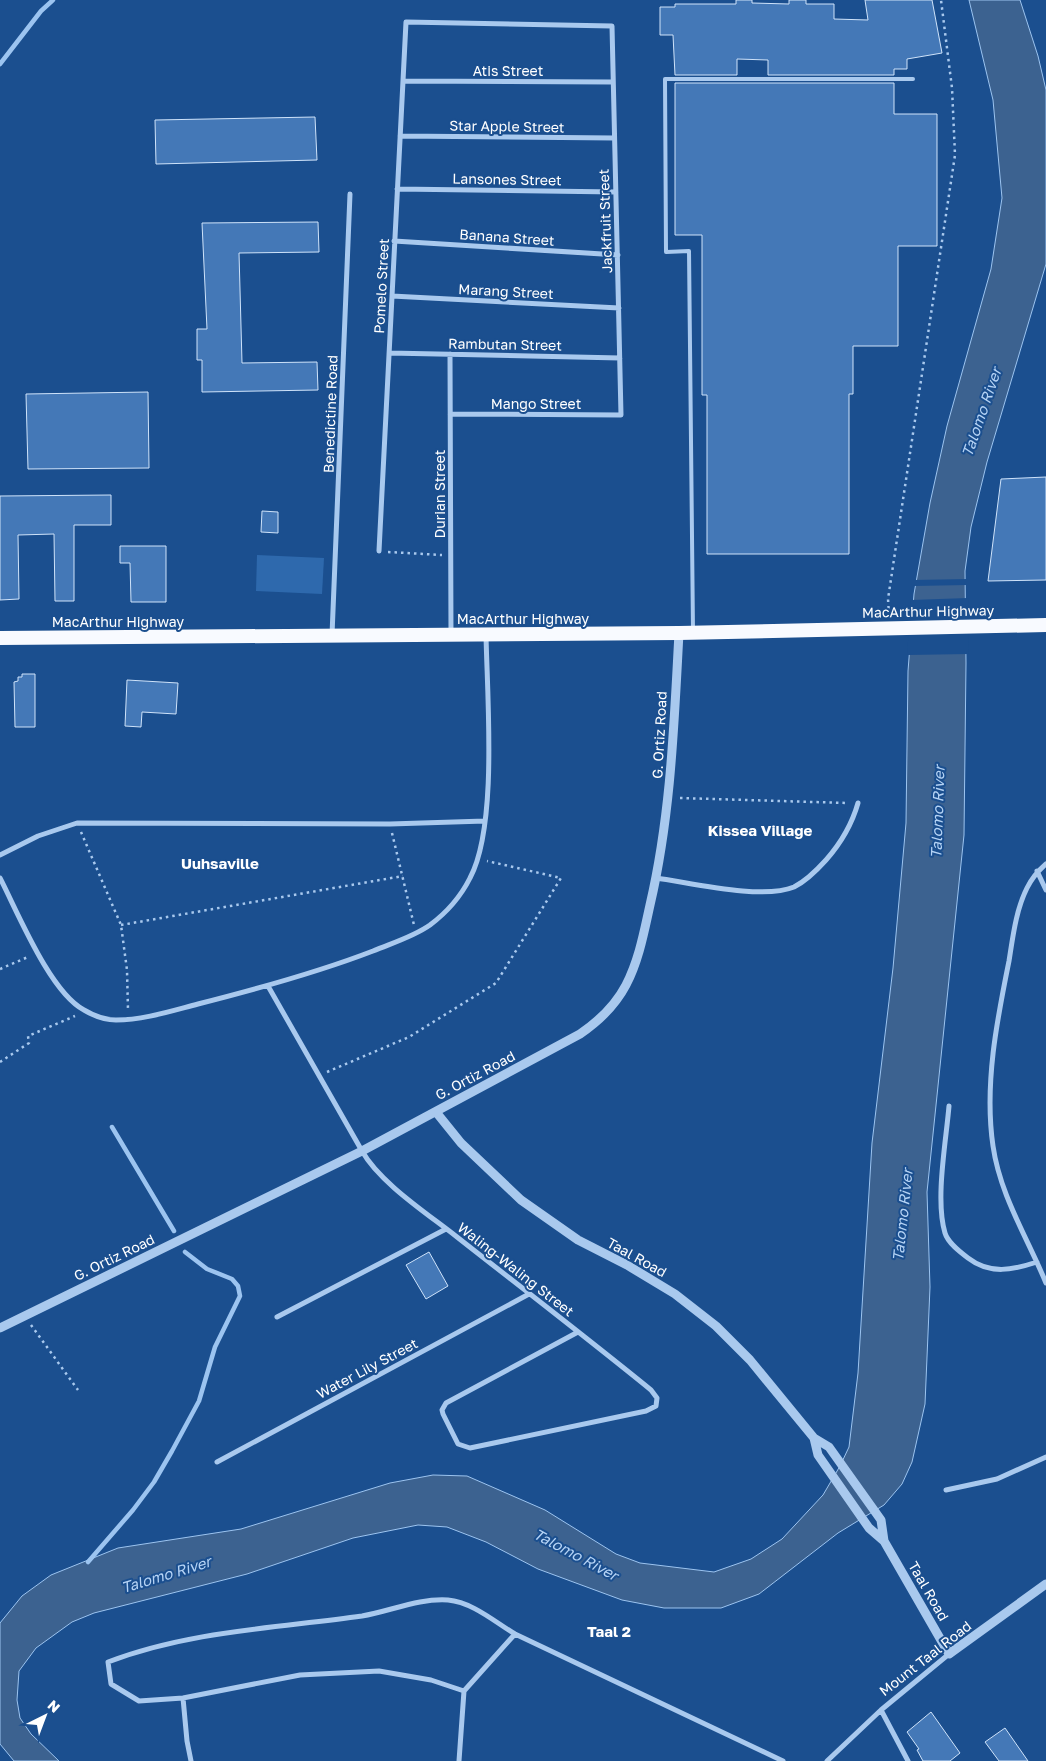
<svg xmlns="http://www.w3.org/2000/svg" width="1046" height="1761" viewBox="0 0 1046 1761" font-family="'Golos Text',sans-serif">
	<rect width="100%" height="100%" fill="#1b4f8f"/>
	<!-- green -->
	<path fill="#2e69ad" d="M257,555L324,558L322,594L256,591Z"/>
	<!-- water -->
	<path fill="#3c6290" stroke="#9cc4f0" d="M969,0H1020L1038,56L1046,90V264L987,462L971,527L965,571L966,663L964,835L927,1192L930,1287L925,1404L912,1462L902,1484L884,1505L838,1533L759,1594L721,1608H664L622,1600L538,1569L486,1542L447,1527L418,1525L353,1538L247,1574L94,1613L72,1622L36,1648L19,1671L17,1700L20,1718L31,1734L59,1761H14L0,1744V1623L22,1596L51,1575L118,1548L241,1529L390,1483L433,1475L467,1476L545,1510L616,1554L640,1563L714,1572L751,1559L782,1539L823,1495L840,1466L849,1447L858,1373L872,1143L893,968L906,823L908,671L914,594L930,503L947,426L991,269L1002,198L993,100Z"/>
	<!-- pier -->
	<path fill="#1b4f8f" d="M968,579V585L913,586V580Z
		M968,598L969,654L907,655L911,600Z"/>
	<g fill="none" stroke-linecap="round" stroke-linejoin="round">
		<!-- stream -->
		<path stroke="#9cc4f0" stroke-width="4.5" d="M0,64L41,11L53,0
			M112,1127L174,1231
			M88,1562L133,1510L154,1482L172,1451L199,1401L215,1347L240,1296L238,1286L232,1279L207,1269L185,1252"/>
	</g>
	<!-- building -->
	<path fill="#4478b7" stroke="#cfe3fa" d="M736,0H752V3L789,4V0H806V4H834V19L868,20L865,0H932L942,53L907,59V69H894V75H768V60L737,59V75H675L673,35H660V7H675V4H736Z
		M675,83H894V114H937V246H898V346H853V394H849V554H707V395H702V235H675Z
		M315,117L317,160L156,164L155,120Z
		M318,222L319,252L239,253L242,363L317,362L318,390L202,392V360H197V329H207L202,223Z
		M148,392L149,468L28,469L26,394Z
		M1046,477V580L988,581L1001,479Z
		M111,495V525H74V601H55L54,534L18,535L19,599L0,600V496Z
		M262,511L278,512V533L261,532Z
		M120,546H166V602H131L130,563H120Z
		M22,674H35V727H15L14,682L18,681V677H22Z
		M127,680L178,683L176,714L142,712L141,727L125,726Z
		M429,1252L448,1286L426,1299L406,1265Z
		M931,1712L960,1753L950,1761H923L917,1750L919,1749L907,1732Z
		M1005,1728L1028,1761H999L985,1742Z"/>
	<g fill="none" stroke-linecap="round" stroke-linejoin="round">
		<!-- path -->
		<path stroke="#a9c9ee" stroke-width="2.5" stroke-dasharray="2.5 4" stroke-linecap="butt" d="M388,552L442,555
			M889,615L888,599L955,155L952,88L941,0
			M680,798L847,803
			M81,832L121,925L127,970L128,1010
			M392,833L414,925
			M121,925L403,876
			M0,969L28,957
			M0,1062L29,1043L28,1036L75,1016
			M327,1072L409,1037L496,983L561,878L487,861
			M31,1325L78,1390"/>
		<!-- service -->
		<path stroke="#a9c9ee" stroke-width="4" d="M693,631L689,251L666,252L665,79H913"/>
		<!-- minor -->
		<path stroke="#a9c9ee" stroke-width="5" d="M403,81L613,82
			M400,136L614,138
			M397,189L616,192
			M394,241L618,255
			M392,296L619,308
			M389,353L620,358
			M450,354L451,634
			M379,551L406,22L612,26L621,415L450,414
			M332,635L350,194
			M0,855L38,836L77,823L390,824L485,821
			M1046,864C1038,871 1032,878 1027,888C1016,910 1013,936 1009,961C997,1020 984,1085 993,1146C1000,1195 1027,1237 1046,1283
			M1037,871L1046,890
			M0,878C18,913 50,992 84,1010C94,1016 105,1020 116,1020C143,1020 171,1011 198,1004C257,989 316,973 373,951C392,943 413,937 430,925C446,913 461,896 470,878C498,826 487,696 486,634
			M656,878C692,883 762,900 794,887C806,881 817,870 826,860C841,843 852,824 858,803
			M268,986L362,1151C380,1183 428,1214 457,1237C522,1288 587,1338 651,1390L657,1398L656,1406L646,1411L470,1448L458,1444L443,1414L442,1410L446,1403L578,1332
			M949,1106C946,1142 935,1200 945,1233C948,1243 960,1252 968,1258C990,1275 1013,1270 1037,1262
			M277,1317L446,1229
			M217,1462L529,1294
			M946,1490L997,1479L1046,1457
			M464,1691L431,1680L379,1671L300,1675L183,1698L139,1701L111,1684L108,1662C189,1631 277,1628 362,1616C391,1611 419,1598 448,1600C472,1602 495,1622 515,1634L783,1761
			M183,1698L187,1741L191,1761
			M881,1710L908,1761
			M459,1761L464,1691L515,1634
			M827,1761L881,1710L949,1654"/>
		<!-- tertiary -->
		<path stroke="#a9c9ee" stroke-width="9" d="M436,1112L461,1143L521,1200L578,1240L627,1265L675,1294L716,1326L750,1360L814,1438L829,1447L881,1520L884,1541
			M0,1328L362,1151L580,1034C599,1021 615,1006 626,985C639,960 644,932 650,905C671,815 674,724 679,633
			M814,1438L818,1455L869,1528L884,1541L949,1654L1046,1584"/>
		<!-- trunk -->
		<path stroke="#f8faff" stroke-width="14" d="M0,638L679,633L1046,625"/>
	</g>
	<g text-anchor="middle" dominant-baseline="central" stroke-width="4" stroke-linejoin="round" paint-order="stroke">
		<!-- street labels -->
		<g font-size="14" fill="#fff" stroke="#1b4f8f">
			<text x="508" y="70">Atis Street</text>
			<text transform="translate(507 126) rotate(1)">Star Apple Street</text>
			<text transform="translate(507 179) rotate(1)">Lansones Street</text>
			<text transform="translate(605 221) rotate(-92)">Jackfruit Street</text>
			<text transform="translate(507 237) rotate(4)">Banana Street</text>
			<text transform="translate(381 286) rotate(-87)">Pomelo Street</text>
			<text transform="translate(506 291) rotate(3)">Marang Street</text>
			<text transform="translate(505 344) rotate(1)">Rambutan Street</text>
			<text x="536" y="403">Mango Street</text>
			<text transform="translate(330 414) rotate(-88)">Benedictine Road</text>
			<text transform="translate(439 494) rotate(-90)">Durian Street</text>
			<text transform="translate(928 611) rotate(-1)">MacArthur Highway</text>
			<text x="523" y="618">MacArthur Highway</text>
			<text x="118" y="621">MacArthur Highway</text>
			<text transform="translate(659 735) rotate(-87)">G. Ortiz Road</text>
			<text transform="translate(475 1075) rotate(-28)">G. Ortiz Road</text>
			<text transform="translate(114 1257) rotate(-26)">G. Ortiz Road</text>
			<text transform="translate(637 1257) rotate(29)">Taal Road</text>
			<text transform="translate(516 1269) rotate(38)">Waling-Waling Street</text>
			<text transform="translate(367 1368) rotate(-28)">Water Lily Street</text>
			<text transform="translate(929 1591) rotate(60)">Taal Road</text>
			<text transform="translate(925 1658) rotate(-38)">Mount Taal Road</text>
		</g>
		<!-- water labels -->
		<g font-size="15" font-style="italic" fill="#b5d3f5" stroke="#1b4f8f">
			<text transform="translate(981 412) rotate(-71)">Talomo River</text>
			<text transform="translate(937 812) rotate(-88)">Talomo River</text>
			<text transform="translate(902 1215) rotate(-84)">Talomo River</text>
			<text transform="translate(576 1554) rotate(28)">Talomo River</text>
			<text transform="translate(166 1574) rotate(-17)">Talomo River</text>
		</g>
		<!-- neighbourhood labels -->
		<g font-size="15" font-weight="bold" fill="#fff" stroke="#1b4f8f">
			<text x="760" y="830">Kissea Village</text>
			<text x="220" y="863">Uuhsaville</text>
			<text x="609" y="1631">Taal 2</text>
		</g>
	</g>
	<!-- north arrow -->
	<g transform="translate(45 1716) rotate(42)" stroke="#1b4f8f" stroke-width="4" paint-order="stroke">
	<path d="M0-4L9 19L0 12L-9 19Z" fill="#ffffff"/>
	<text y="-8" font-size="14" font-weight="bold" text-anchor="middle" fill="#ffffff">N</text>
	</g>
</svg>
